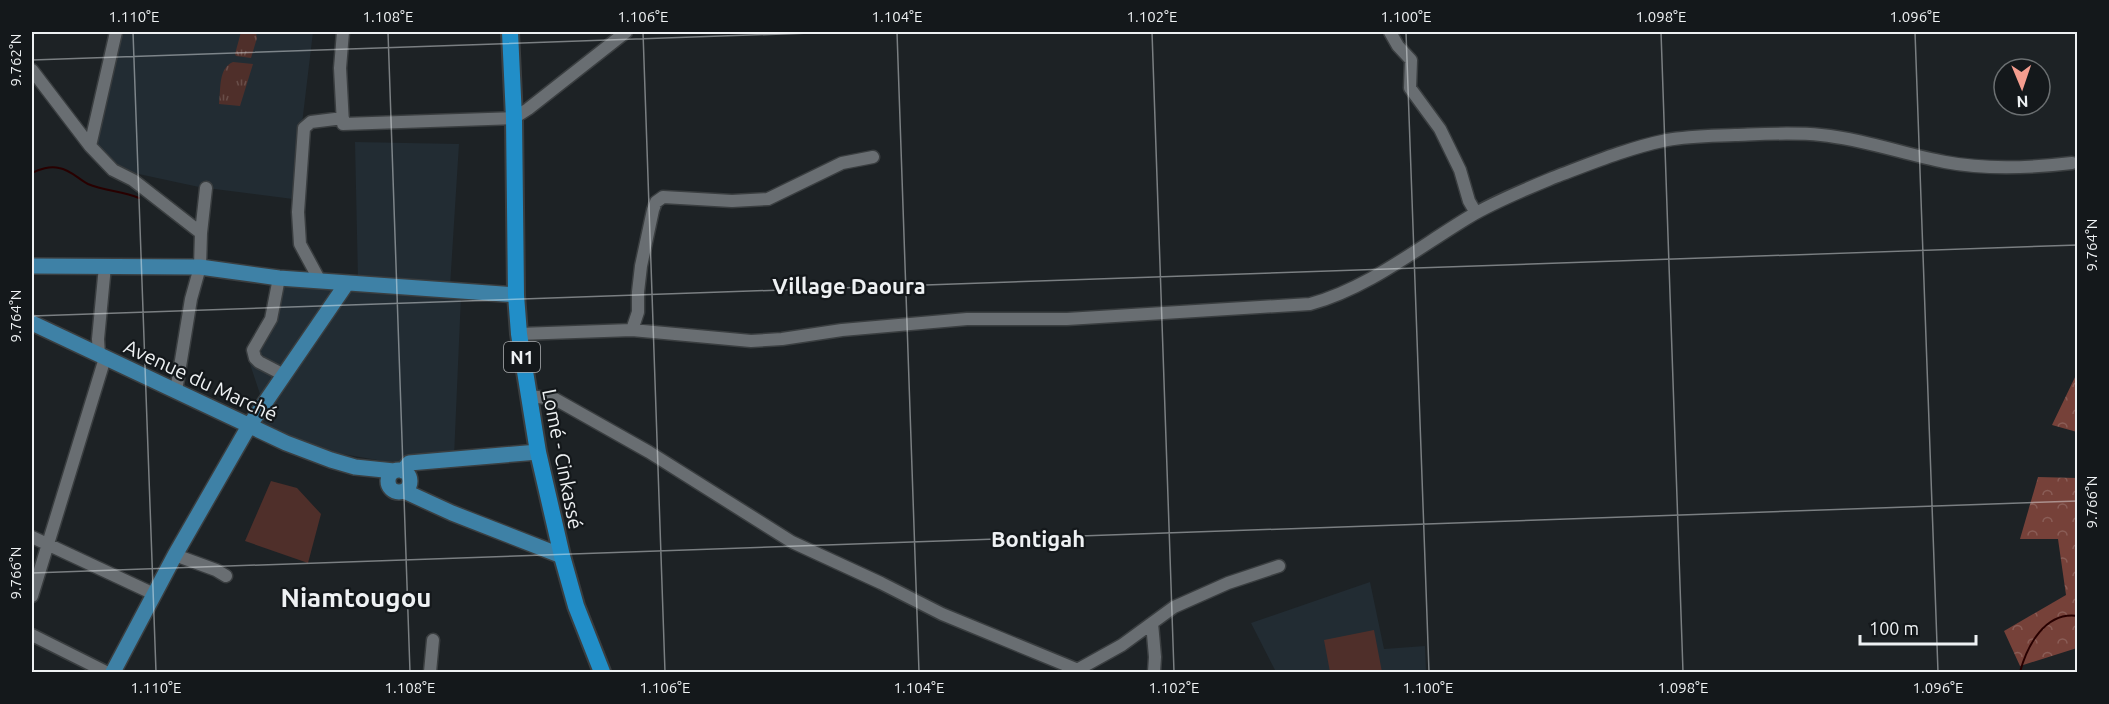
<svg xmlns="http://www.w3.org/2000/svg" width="2109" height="704" viewBox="0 0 2109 704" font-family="Ubuntu,sans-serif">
	<defs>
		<pattern id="grass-tufts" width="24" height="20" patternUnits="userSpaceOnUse" patternTransform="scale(1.5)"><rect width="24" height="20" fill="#4f2f2a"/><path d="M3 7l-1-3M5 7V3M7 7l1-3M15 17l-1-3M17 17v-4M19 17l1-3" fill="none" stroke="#694e49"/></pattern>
		<pattern id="forest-crowns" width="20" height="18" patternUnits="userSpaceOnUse" patternTransform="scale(1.5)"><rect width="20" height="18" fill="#764139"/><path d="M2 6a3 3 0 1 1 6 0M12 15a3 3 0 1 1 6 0" fill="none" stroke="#8a5d56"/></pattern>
	</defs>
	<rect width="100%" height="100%" fill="#1d2225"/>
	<!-- built -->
	<path fill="#222c33" d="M123,32H313L293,199L199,187L120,170L96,143Z
		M355,142L459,144L450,287L358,280Z
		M275,286L461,296L454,457L406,465L325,451L259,428L265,409L249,361Z
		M1370,582L1384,649L1425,646L1426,672H1276L1251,623Z"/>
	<!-- grass -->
	<path fill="url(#grass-tufts)" d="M241,32L256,33L257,38L251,58L236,56L235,54Z
		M233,62L253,64L240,106L219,104C221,90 218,68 233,62Z"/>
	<!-- forest -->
	<path fill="url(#forest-crowns)" d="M2077,373V432L2052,425Z
		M2038,477L2077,478V648L2020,666L2004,631L2066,595L2058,539H2020Z"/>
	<!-- park -->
	<path fill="#4f2f2a" d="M271,481L297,488L321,514L308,563L245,541Z
		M1374,630L1382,672H1330L1324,640Z"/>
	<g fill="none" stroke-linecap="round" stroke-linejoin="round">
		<!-- stream -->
		<path stroke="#280000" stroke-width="2" d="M32,173C39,169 50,166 59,168C71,170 78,179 88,184C104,191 123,191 139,198
			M2020,672C2027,646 2045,611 2078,616"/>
		<!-- minor casing -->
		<g stroke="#3a3e40" stroke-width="15">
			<path id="minor" d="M343,32L340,68L343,124L514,118L528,109L626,32
				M1390,32L1398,46L1411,60L1410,88L1440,129L1460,170L1469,201L1476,213
				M32,70L90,146L113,170L133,180L201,233
				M90,146L116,32
				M279,278L271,319L253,350L255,358L259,362L284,375
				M320,281L300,244L298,212L304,128L311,122L343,118
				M632,330L638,312V292L641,266L653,210L656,202L663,197L732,201L768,199L842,163L873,157
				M519,334L632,330L751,341L782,339L842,330L967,319H1067L1310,304C1367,289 1419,247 1469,217C1496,201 1526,189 1555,177C1592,163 1628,148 1667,140C1689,136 1712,136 1735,135C1763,134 1793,132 1821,135C1863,139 1904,154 1945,162C1987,170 2030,168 2072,163
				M99,355L98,339L105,266
				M176,391L191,299L200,267L201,233L206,188
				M529,396L555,399L649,452L792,542L881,583L942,614L1083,672
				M32,537L154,594
				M175,555L216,570L226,576
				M32,596L105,358
				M1152,623L1155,657L1154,672
				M32,635L106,672
				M1077,670L1122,645L1174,607L1228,583L1279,566
				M430,672L433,640"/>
		</g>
		<!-- major casing -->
		<g stroke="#3a3e40" stroke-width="18">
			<path id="major" d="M32,266L200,267L279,278L516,295
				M32,323L286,443L331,460L355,467L394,471
				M388 481a11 11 0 1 1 22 0a11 11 0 1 1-22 0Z
				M403,471L409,463L538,452
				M404,491L452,513L562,556
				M113,672L175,555L249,426L347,283"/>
		</g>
		<!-- highway casing -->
		<g stroke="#3a3e40" stroke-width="20">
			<path id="highway" d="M510,32L514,118L516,295L519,334L538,452L562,556L576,606L602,672"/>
		</g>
		<!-- minor -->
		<use href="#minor" stroke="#696e72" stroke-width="12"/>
		<!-- major -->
		<use href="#major" stroke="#3e81a6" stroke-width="15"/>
		<!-- highway -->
		<use href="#highway" stroke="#218ec8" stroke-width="16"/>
	</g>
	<!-- ticks -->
	<path fill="none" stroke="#eef1f3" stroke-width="1.5" stroke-opacity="0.45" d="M133,32L156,672M388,32L410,672M643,32L665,672M897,32L919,672M1152,32L1174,672M1406,32L1429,672M1661,32L1683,672M1915,32L1938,672M32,60L839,32M32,316L2078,245M32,573L2078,501"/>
	<g text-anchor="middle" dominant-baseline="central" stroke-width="4.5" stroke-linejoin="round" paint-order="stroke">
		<!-- shield labels -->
		<rect fill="#14181b" stroke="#adb0b2" stroke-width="1.5" x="504" y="342" width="36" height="30" rx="4.5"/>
		<g font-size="18" font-weight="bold" fill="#eef1f3">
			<text x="522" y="357">N1</text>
		</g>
		<!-- street labels -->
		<g font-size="20" fill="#eef1f3" stroke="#14181b">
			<text transform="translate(201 380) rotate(25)">Avenue du Marché</text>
			<text transform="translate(563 459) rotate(79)">Lomé - Cinkassé</text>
		</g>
		<!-- quarter labels -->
		<g font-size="22" font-weight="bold" fill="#eef1f3" stroke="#14181b">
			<text x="849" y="285">Village Daoura</text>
			<text x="1038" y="538">Bontigah</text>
		</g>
		<!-- district labels -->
		<g font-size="26" font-weight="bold" fill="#eef1f3" stroke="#14181b">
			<text x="356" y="597">Niamtougou</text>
		</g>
	</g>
	<!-- border -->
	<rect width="2109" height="704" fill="none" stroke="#14181b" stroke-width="66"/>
	<!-- north arrow -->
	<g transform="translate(2022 87) rotate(178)"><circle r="28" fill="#14181b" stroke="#6b6f71" stroke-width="1.5"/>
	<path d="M0-4.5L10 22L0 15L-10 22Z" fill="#f59d8f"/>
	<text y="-9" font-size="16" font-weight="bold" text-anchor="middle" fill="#eef1f3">N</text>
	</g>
	<!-- scale -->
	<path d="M1860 635v9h116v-9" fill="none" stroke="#eef1f3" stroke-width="3"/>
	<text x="1869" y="635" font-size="18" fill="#eef1f3" stroke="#14181b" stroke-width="4.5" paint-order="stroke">100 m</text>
	<rect x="33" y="33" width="2043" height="638" fill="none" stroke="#eef1f3" stroke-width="2"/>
	<g font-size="15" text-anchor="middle" fill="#eef1f3">
		<text x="134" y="22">1.110°E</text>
		<text x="388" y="22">1.108°E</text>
		<text x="643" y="22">1.106°E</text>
		<text x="897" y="22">1.104°E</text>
		<text x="1152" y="22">1.102°E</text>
		<text x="1406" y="22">1.100°E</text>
		<text x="1661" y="22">1.098°E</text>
		<text x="1915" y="22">1.096°E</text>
		<text transform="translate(16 60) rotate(-90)" y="5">9.762°N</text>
		<text transform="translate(2092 245) rotate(-90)" y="5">9.764°N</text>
		<text transform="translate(16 316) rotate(-90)" y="5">9.764°N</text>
		<text transform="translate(2092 502) rotate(-90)" y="5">9.766°N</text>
		<text transform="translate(16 573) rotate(-90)" y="5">9.766°N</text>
		<text x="156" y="693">1.110°E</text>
		<text x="410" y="693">1.108°E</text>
		<text x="665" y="693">1.106°E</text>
		<text x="919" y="693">1.104°E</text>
		<text x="1174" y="693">1.102°E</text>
		<text x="1428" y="693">1.100°E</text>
		<text x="1683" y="693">1.098°E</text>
		<text x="1938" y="693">1.096°E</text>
	</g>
</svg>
